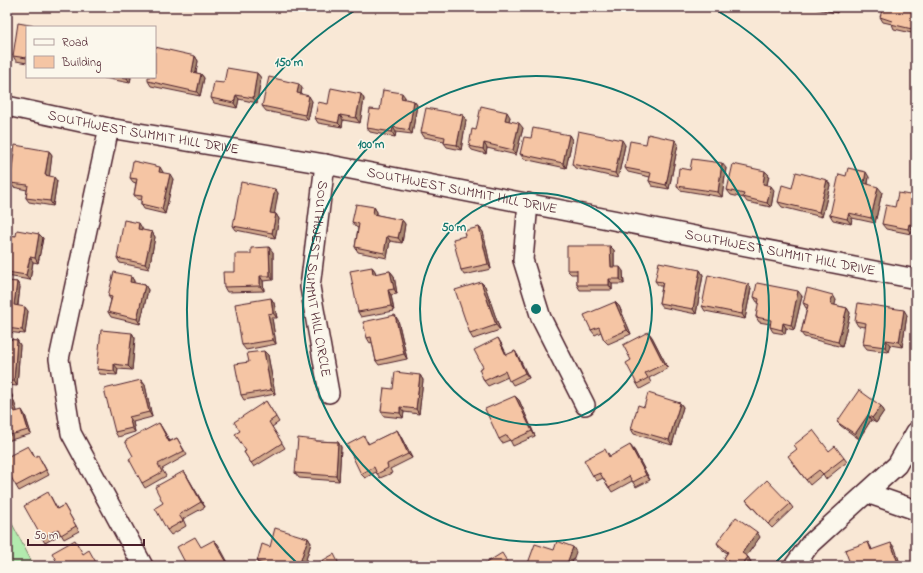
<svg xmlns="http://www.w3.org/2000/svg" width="923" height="573" viewBox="0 0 923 573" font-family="'Indie Flower',sans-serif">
	<rect width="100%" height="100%" fill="#f9e8d6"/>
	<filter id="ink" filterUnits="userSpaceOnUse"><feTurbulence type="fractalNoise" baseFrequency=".025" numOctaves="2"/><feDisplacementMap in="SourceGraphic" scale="8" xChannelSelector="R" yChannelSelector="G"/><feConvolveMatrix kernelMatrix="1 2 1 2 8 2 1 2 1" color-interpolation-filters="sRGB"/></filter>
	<g filter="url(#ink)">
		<!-- green -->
		<path fill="#b2eaae" stroke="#7e846c" d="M7,514L34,566H7Z"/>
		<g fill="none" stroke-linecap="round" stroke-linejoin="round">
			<!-- minor casing -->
			<g stroke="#4a1f2b" stroke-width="22">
				<g id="minor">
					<path id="s1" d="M7,106L109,128L325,164L916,279"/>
					<path d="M109,128L59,359L71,433L143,566"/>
					<path id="s2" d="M325,164L310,287L329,393"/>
					<path d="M528,203L523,260L541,318L585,405"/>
					<path d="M867,493L916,510"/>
					<path d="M794,566L810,544L897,465L916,432"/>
				</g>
			</g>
			<!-- minor -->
			<use href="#minor" stroke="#fbf7ec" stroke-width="19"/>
		</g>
		<!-- wall -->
		<path fill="#d3a98d" stroke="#4a1f2b" d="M808,7H838L837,13Z
			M916,7V34L894,29L892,24L883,22L880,17Z
			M27,27V63L16,61L13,56Z
			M195,56L198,61L196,73L201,74L204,78L200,96L151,86L148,81Z
			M257,73L261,78L257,103L239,99L237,108L214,103L211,98Z
			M103,77H131L130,83L104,78Z
			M302,88L301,94L312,101L308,120L266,111L262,106Z
			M361,94L364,99L360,123L343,120L342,127L318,123L315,118L328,104Z
			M405,97V99L414,101L417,105L412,134L396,132L395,137L370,132L367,128L380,110Z
			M463,115L466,120L461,150L447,147L444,143V141L424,137L421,132Z
			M510,117L509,121L523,128L516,155L487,148L486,154L472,150L469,146L476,130Z
			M569,135L572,140L566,168L524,159L520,154L531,138Z
			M675,140L678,144L669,189L652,186L649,181L650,177L628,172L625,168L646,144Z
			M625,145L618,178L575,168L572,164Z
			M49,151L52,155L49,176L57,181L53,206L29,202L26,198L27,190L13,187L10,183Z
			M726,168L722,197L680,190L677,186L690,170Z
			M163,172V173L173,179L165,214L144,209L141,204V200L137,199L134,195L136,183L133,182L130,178Z
			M769,175L767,185L774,190L771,207L747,202L744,198L731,195L727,190Z
			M846,176L869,177L868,184L882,192L875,223L852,218L851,224L833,220L830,215Z
			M827,180L830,185L822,217L782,207L778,202L792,188Z
			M275,189L278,193L274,213L276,214L279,219L275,238L236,230L233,226Z
			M916,196V230L912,229L911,234L886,229L882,224L895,207Z
			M374,207L377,212V215L402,220L405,224L402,243L390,241L387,258L358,252L355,247L358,228L356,227L352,222Z
			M479,227L483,232L491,269L464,275L461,270L465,236Z
			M142,228V230L152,232L155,237L149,269L120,263L117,258Z
			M39,234L43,238L38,263L33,262L30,280L7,276V235L16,236Z
			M610,246L614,250V267L623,271L624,284H612V290H580L577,285V274H571L567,270Z
			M273,252V280L263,281L264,291L227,292L224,287L235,272L251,254Z
			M372,267L375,271L376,274L390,271L394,276L397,294L391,295L394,311L361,317L358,312Z
			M700,270L703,275L696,314L662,307L659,303L662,286H659L655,281Z
			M131,276L134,281V283L145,285L148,290L140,324L111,317L108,312L111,300L108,296Z
			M7,281L17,282L20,287L18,306L28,311L25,334L7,332Z
			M481,282L485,286L500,330L473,339L470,334Z
			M751,288L745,319L705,311L702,306Z
			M802,296L794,330L786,328L785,334L773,332L770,327V324L759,322L756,317L759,302H757L754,297Z
			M271,298L274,303L277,318H272L276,344L246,350L242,345Z
			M836,300L834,305L847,308L850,313L842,347L804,337L801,333L807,308H806L803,303Z
			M619,306L631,334L608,344L604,340L601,332L595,335L591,330Z
			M907,315L902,347L890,345L888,352L867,349L863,344L866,327L858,326L855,321Z
			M398,320L407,359L379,365L376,361L372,342L370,343L367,338Z
			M648,332L652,337L668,368L649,378L651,383L640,389L637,384L631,360Z
			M132,333L135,338L132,370L118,369L117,375L100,374L97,369Z
			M7,339L17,340L20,345L17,386L7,385Z
			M501,343L507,355L515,351L518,356L529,378L513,385L508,377L488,386L484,381L483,367Z
			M264,351L268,355L275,394L244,400L241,395Z
			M420,375L423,380L419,414L404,412L403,418L384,416L381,411L393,389Z
			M141,380L145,385L152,417L133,422L135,432L118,437L115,432Z
			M7,391L12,395L17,412L25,415L31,434L7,441Z
			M515,396L519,400L535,436L513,446L510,440L502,443L499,439Z
			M266,401L279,422L272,427L285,448L254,467L244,452L246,451L240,431Z
			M680,403L683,407L672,445L634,434L631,429L644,407Z
			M881,406L884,411L876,423L871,420L859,439L841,426L837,422Z
			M159,423L170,441L177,438L187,455L162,469L166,476L145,488L142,483L133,456Z
			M397,430L400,435L412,458L390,469L392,473L380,478L376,472L365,478L361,474L367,441L369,444Z
			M317,441L338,442L341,447L339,481L299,478L295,473Z
			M634,450L650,480L636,487L632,481L612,492L603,478L597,481L593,476L608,453L610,456Z
			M32,451L35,457L41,460L49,475L19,491L16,486Z
			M844,458L847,462L826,479L823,474L810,485L791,461Z
			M184,471L187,476L205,507L183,519L186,526L171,535L167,530L163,503Z
			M51,497L57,509L64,505L79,531L64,539L61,534L45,543L42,538Z
			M746,500L790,504L793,508L772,528L750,505Z
			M760,537L746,556L748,557L751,562L748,566H731L727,563L724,558L727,553L720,548L717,543Z
			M308,538L311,543L304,566H260L257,562L270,547Z"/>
		<!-- shaded-wall -->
		<path fill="#ac8a73" stroke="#4a1f2b" d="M834,7H838L837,13L833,8Z
			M195,56L198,61L195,77L192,72Z
			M257,73L261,78L257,103L253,98Z
			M201,74L204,78L200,96L197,92Z
			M127,77H131L130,83L127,78Z
			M299,84L302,88L300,98L297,93Z
			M402,93L405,97L404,103L401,98Z
			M361,94L364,99L360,123L356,118Z
			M236,95L239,99L237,108L234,103Z
			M309,96L312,101L308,120L305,115Z
			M414,101L417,105L412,134L409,130Z
			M507,112L510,117L508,125L505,120Z
			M340,115L343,120L342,127L338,123Z
			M463,115L466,120L461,150L457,145Z
			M519,123L523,128L516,155L513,150Z
			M393,127L396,132L395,137L392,132Z
			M569,135L572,140L566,168L563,163Z
			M622,140L625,145L618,178L615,173Z
			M675,140L678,144L669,189L666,185Z
			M484,143L487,148L486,154L483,149Z
			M49,151L52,155L49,180L45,175Z
			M722,163L726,168L722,197L718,192Z
			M160,167L163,172L162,177L159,172Z
			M765,171L769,175L766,189L763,184Z
			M866,172L869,177L867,188L864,183Z
			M170,174L173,179L165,214L162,209Z
			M54,177L57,181L53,206L50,201Z
			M827,180L830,185L822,217L819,212Z
			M771,186L774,190L771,207L767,203Z
			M878,187L882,192L875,223L871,218Z
			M275,189L278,193L274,217L270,213Z
			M374,207L377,212L376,219L373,214Z
			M849,213L852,218L851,224L847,219Z
			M276,214L279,219L275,238L272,233Z
			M402,220L405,224L402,243L398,238Z
			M139,223L142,228L141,234L138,229Z
			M909,224L912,229L911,234L908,229Z
			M479,227L483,232L491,269L488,264Z
			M152,232L155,237L149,269L145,264Z
			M39,234L43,238L38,263L35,258Z
			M387,236L390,241L387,258L384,253Z
			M610,246L614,250V271L611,267Z
			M269,247L273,252V280L270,276Z
			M30,257L33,262L30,280L26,275Z
			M372,267L375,271L377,279L373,274Z
			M620,267L623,271L624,284L620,279Z
			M700,270L703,275L696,314L693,309Z
			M390,271L394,276L397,294L394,289Z
			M131,276L134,281L133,287L130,282Z
			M260,276L263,281L264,291L260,286Z
			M609,279L612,284V290L609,285Z
			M17,282L20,287L17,310L14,305Z
			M481,282L485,286L500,330L496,325Z
			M748,284L751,288L745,319L742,314Z
			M145,285L148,290L140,324L137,319Z
			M388,290L391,295L394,311L391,306Z
			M798,291L802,296L794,330L791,325Z
			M833,295L836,300L834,309L830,304Z
			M271,298L274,303L277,318L273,313Z
			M615,302L619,306L631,334L627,330Z
			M25,307L28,311L25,334L22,330Z
			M847,308L850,313L842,347L838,342Z
			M904,310L907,315L902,347L899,342Z
			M268,314L272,318L276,344L273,340Z
			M395,315L398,320L407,359L404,354Z
			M783,323L786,328L785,334L782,330Z
			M648,332L652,337L668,368L664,364Z
			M132,333L135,338L132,370L128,366Z
			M498,338L501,343L509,360L506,355Z
			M17,340L20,345L17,386L14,381Z
			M886,340L890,345L888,352L885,347Z
			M264,351L268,355L275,394L271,390Z
			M515,351L518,356L529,378L525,373Z
			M114,364L118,369L117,375L114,371Z
			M420,375L423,380L419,414L416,409Z
			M141,380L145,385L152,417L149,412Z
			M9,390L12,395L19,417L15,412Z
			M515,396L519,400L535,436L532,431Z
			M680,403L683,407L672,445L669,440Z
			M881,406L884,411L876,423L872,418Z
			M400,407L404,412L403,418L400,413Z
			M22,410L25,415L31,434L28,430Z
			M868,415L871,420L859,439L855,434Z
			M129,417L133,422L135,432L132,428Z
			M159,423L162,428L173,447L169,442Z
			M397,430L400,435L412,458L408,454Z
			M338,442L341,447L339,481L336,476Z
			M630,445L634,450L650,480L646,475Z
			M184,471L187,476L205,507L201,502Z
			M757,532L760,537L745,558L742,553Z
			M308,538L311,543L304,566H299Z
			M214,540L218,544L230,566H229Z
			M868,542L871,547L874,555L871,550Z
			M891,543L895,548L901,566H899Z
			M573,547L576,552L571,566H566Z
			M748,557L751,562L748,566H741Z"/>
		<!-- building -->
		<path fill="#f5c5a4" stroke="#4a1f2b" d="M883,7H916V30L891,24L892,21L880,17Z
			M18,23L41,27H27V58L13,56Z
			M155,47L195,56L192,72L201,74L197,92L148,81V77H155Z
			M227,68L257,73L253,98L236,95L234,103L211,98L214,82L224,83Z
			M120,77H127V78Z
			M269,77L299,84L297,93L309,96L305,115L262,106Z
			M331,88L361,94L356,118L340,115L338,123L315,118L318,102L328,104Z
			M383,90L402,93L401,98L414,101L409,130L393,127L392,132L367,128L370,109L380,110Z
			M481,106L507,112L505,120L519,123L513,150L484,143L483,149L469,146L472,129L476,130Z
			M426,108L463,115L457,145L444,143L445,137L421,132Z
			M533,128L569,135L563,163L520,154L524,137L531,138Z
			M578,131L622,140L615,173L572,164Z
			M648,134L675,140L666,185L649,181L651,173L625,168L630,141L646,144Z
			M15,145L49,151L45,175L54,177L50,201L26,198L28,185L10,183Z
			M692,159L722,163L718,192L677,186L679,168L690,170Z
			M133,161L160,167L159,172L170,174L162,209L141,204L142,196L134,195L137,179L130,178Z
			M733,164L765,171L763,184L771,186L767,203L743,197L744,194L727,190Z
			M848,168L866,172L864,183L878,187L871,218L849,213L847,219L830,215L839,174L846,176Z
			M796,172L827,180L819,212L778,202L782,185L792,188Z
			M241,182L275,189L270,213L276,214L272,233L233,226Z
			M898,193L916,196V226L909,224L908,229L882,224L886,205L895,207Z
			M356,204L374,207L373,214L402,220L398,238L387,236L384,253L355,247L359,224L352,222Z
			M124,220L139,223L138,229L152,232L145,264L117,258Z
			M479,227L488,264L461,270L453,239L465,236L464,231Z
			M17,230L39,234L35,258L30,257L26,275L7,272V235L16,236Z
			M567,246H610L611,267H620V279H609V285H577V270H567Z
			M269,247L270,276H260V286L224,287L223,272H235V254H251V248Z
			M659,262L700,270L693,309L659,303L663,282L655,281Z
			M372,267L373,274L390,271L394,289L388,290L391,306L358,312L350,271Z
			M114,272L131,276L130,282L145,285L137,319L108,312L112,297L108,296Z
			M708,275L748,284L742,314L702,306Z
			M7,281L17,282L14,305L25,307L22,330L7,328Z
			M481,282L496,325L470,334L455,290Z
			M757,283L798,291L791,325L783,323L782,330L770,327L771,320L756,317L759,299L754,297Z
			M807,288L833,295L830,304L847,308L838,342L801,333L808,305L803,303Z
			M271,298L273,313L268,314L273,340L242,345L235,304Z
			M615,302L627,330L604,340L599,327L591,330L584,315Z
			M858,303L904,310L899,342L886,340L885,347L863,344L866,323L855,321Z
			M395,315L404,354L376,361L371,337L367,338L363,322Z
			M101,330L132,333L128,366L114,364V371L97,369Z
			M648,332L664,364L645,373L648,378L637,384L626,363L631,360L623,345Z
			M498,338L506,355L515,351L525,373L509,381L505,371L484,381L479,369L483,367L474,350Z
			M7,339L17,340L14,381H7Z
			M264,351L271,390L241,395L235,364L249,362L247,353Z
			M395,372L420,375L416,409L400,407V413L381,411L384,388L393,389Z
			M141,380L149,412L129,417L132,428L115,432L104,389Z
			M9,390L15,412L22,410L28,430L7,436V391Z
			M859,390L881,406L872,418L868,415L855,434L837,422Z
			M648,393L680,403L669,440L631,429L638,405L644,407Z
			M515,396L532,431L510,441L507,435L499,439L485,409Z
			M266,401L276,417L269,422L282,443L251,463L244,452L246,451L235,434L240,431L234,422Z
			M159,423L169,442L177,438L184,451L158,464L162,472L142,483L129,459L133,456L125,441Z
			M397,430L408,454L387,464L388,468L377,474L374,467L361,474L347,445L364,436L368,444Z
			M813,430L829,451L835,446L844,458L823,474L819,470L806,480L788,456L797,449L794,445Z
			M298,438L316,440V441L338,442L336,476L295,473Z
			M630,445L646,475L633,482L629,476L609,488L600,473L593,476L584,460L605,449L609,457Z
			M28,446L35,457L38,455L46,470L16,486L7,470V457Z
			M184,471L201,502L179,515L183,521L167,530L155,508L163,503L155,487Z
			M767,480L790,504L768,524L746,500Z
			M48,492L57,509L64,505L76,526L61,535L58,529L42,538L24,506Z
			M736,517L757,532L742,553L748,557L741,566H734L724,558L728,552L717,543Z
			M275,528L308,538L299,566H293L286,564V566H271L257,562L262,544L270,547Z
			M195,537L201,547L214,540L229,566H187L177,547Z
			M75,540L83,554L89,550L98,566H59L52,553Z
			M557,541L573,547L566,566H527L535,544L554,550Z
			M868,542L871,550L891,543L899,566H851L845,550Z
			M502,553L510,566H481Z
			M334,554L340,566H313Z"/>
	</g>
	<!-- distance rings -->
	<g fill="none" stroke="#0f766e" stroke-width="2">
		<circle cx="536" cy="309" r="116"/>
		<circle cx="536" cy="309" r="233"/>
		<path d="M298 564A349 349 0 0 1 359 8M713 8A349 349 0 0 1 774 564"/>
	</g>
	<g text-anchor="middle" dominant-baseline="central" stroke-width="3" stroke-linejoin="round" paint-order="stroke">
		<!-- street labels -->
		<g font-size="14" fill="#4a1f2b" stroke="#fbf7ec">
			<text stroke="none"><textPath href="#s1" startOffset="139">SOUTHWEST SUMMIT HILL DRIVE</textPath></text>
			<text stroke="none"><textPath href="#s1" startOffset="463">SOUTHWEST SUMMIT HILL DRIVE</textPath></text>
			<text stroke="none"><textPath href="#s1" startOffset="787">SOUTHWEST SUMMIT HILL DRIVE</textPath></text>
			<text stroke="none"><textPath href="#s2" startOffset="116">SOUTHWEST SUMMIT HILL CIRCLE</textPath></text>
		</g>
	</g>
	<circle cx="536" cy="309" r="6" fill="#0f766e" stroke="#fbf7ec" stroke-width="2"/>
	<g font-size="12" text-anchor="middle" font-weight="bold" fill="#0f766e" stroke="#fbf7ec" stroke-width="3" stroke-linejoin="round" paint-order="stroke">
		<text x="289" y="66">150 m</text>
		<text x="371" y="148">100 m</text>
		<text x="454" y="231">50 m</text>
	</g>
	<!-- margin -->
	<rect width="923" height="573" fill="none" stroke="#fbf7ec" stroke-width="24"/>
	<rect x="12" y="12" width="899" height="549" fill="none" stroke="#4a1f2b" stroke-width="1.5" filter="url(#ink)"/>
	<!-- legend -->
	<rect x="26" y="26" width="130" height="52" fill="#fbf7ec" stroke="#b4a19f"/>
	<rect x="34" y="39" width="20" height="6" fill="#fbf7ec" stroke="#b4a19f"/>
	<text x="62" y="46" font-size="12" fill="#4a1f2b">Road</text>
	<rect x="34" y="56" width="20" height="12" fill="#f5c5a4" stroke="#b4a19f"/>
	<text x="62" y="66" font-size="12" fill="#4a1f2b">Building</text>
	<!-- scale -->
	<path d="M28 539v6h116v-6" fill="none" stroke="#4a1f2b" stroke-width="2"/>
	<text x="34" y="539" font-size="12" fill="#4a1f2b" stroke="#fbf7ec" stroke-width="3" paint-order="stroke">50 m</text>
</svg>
